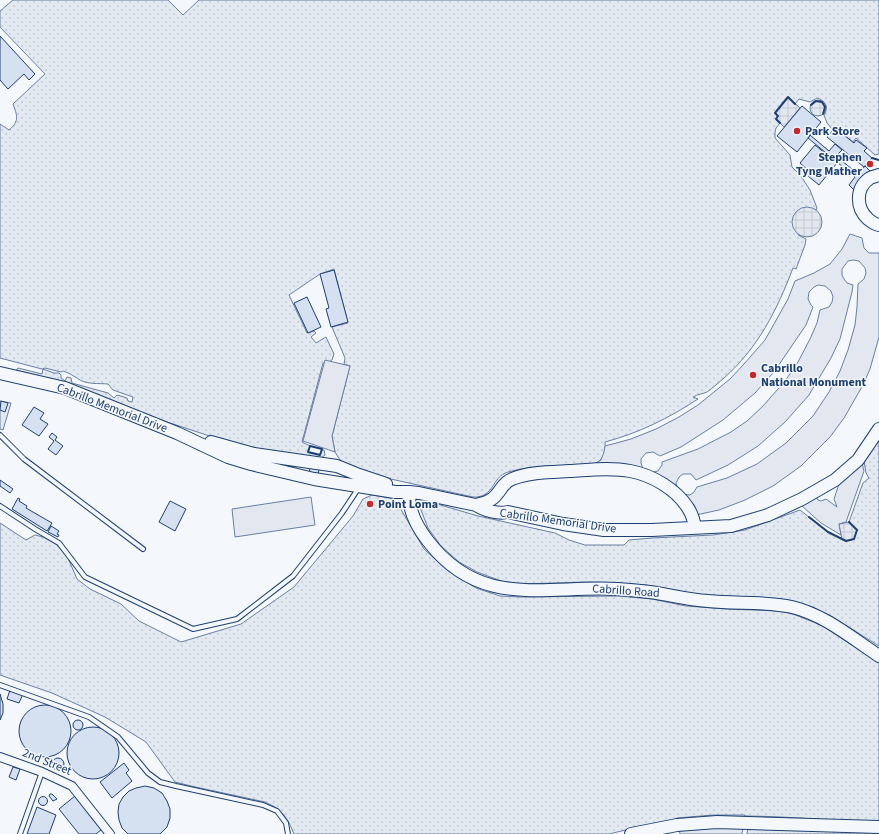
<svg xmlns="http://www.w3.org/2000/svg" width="879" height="834" viewBox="0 0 879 834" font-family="'Source Sans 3',sans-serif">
	<defs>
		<pattern id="grass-dots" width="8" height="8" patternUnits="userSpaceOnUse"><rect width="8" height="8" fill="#e3e9f0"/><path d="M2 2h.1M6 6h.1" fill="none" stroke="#c2c9d1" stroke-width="1.8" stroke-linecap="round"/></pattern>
		<pattern id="plaza-grid" width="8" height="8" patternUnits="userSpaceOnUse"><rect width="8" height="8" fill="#e3e8f0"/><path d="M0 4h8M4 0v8" fill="none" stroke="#c2c8d1"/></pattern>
	</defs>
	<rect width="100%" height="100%" fill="#f4f7fb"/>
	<!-- grass -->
	<path fill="url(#grass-dots)" stroke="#687fa3" d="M13,0H168L183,15L199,0H879V154L875,155L856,138L853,142L835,128L833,130L827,123L824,115C829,107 826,101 817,98L810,102L799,99L795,104L788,98L776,119L780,123L776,128L775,132V138L790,155L792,167L801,176L810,190L817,208L816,210L814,209L798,235L806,239L805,245L796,269L793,268C777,310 758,348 724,378C719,382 713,388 707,392C703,394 698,394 693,397L698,399C669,418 639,433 605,442C606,453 603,461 592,465C564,466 535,464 508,472C491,477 495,498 473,497L377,476L351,467L340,460L335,452L332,436L350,366L344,364L345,358L332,327L348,323L334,269L320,274L289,295L307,333L314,331L316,333L311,337L316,343L326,337L334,354L332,360L329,362L323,363L302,442L310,446L308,452L320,455L322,450H324L325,455L321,458L240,446L164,421L65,383L16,370L18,368L42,374L43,369L54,373H59L61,375V378L65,381L67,377L71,378L72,383L108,393L114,398L117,395L127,398L128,401L132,402L133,397L113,390L108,384C99,383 85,385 77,378C72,375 69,373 63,371L61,372L45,368L42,369L0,358V124L9,130C20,121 17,115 13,104L45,74L0,27V11Z
		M879,441V646L831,616L810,606L779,599L700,595L646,585L617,583L588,582L520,584L501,581L477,572L459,562L441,546L428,528L421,510L422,504L427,501L478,516L555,533L569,540L585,545H624L629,540L652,538L713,535L745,530L800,510L828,532L846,541L857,530L849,522L863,483L869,478L866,473L864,461Z
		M372,495L390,498L399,506L424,549L448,571L476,588L500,596L520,597L618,596L652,599L686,606L727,609L779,611L793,614L823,626L879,663V823C826,820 773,815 721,816C683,817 646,825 609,834H294C287,817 283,810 265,802L191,786L175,782L146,742L105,717L52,693L0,675V523L26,540L35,535L43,537L57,545L68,558L77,579L90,589L121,604L139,621L181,642L241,624L294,587L353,516L363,499Z
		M748,827L879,832V834H747Z"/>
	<!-- parking -->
	<path fill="#e3e8f0" stroke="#687fa3" d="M850,234L862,238L864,248L869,253H879V337L870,369L863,385L844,418L830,437L801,466L773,486L745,500L719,510L696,515L682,494L690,495L694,492L697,487L727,478L757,464L786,443L813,416L829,392L840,371L848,350L855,325L857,307L858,284L864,279L866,273L865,268L859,261L853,260L848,261L842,269V275L844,279L847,283L853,285L852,292L840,339L831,358L809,395L785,422L758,446L728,465L696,480L691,474H683L679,477L676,483L678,490L650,473L658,471L662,465V462L698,449L731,432L747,421L763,406L785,381L798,362L810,339L817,323L820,310L829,307L832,302L833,297L831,291L825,286L818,285L814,287L809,292L808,299L811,305L813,307L806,325L774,372L755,393L723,420L681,447L660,456L653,452L646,453L641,459V463L643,469L593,465L601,460L604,452L605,446L631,439L656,429L679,417L698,405L730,379L744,364L765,340L788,299L795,281L814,273L830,264L842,249Z
		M325,360L350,366L332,436L335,452L303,441Z
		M0,401L11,403L3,430L0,429Z
		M862,463L864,471L846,522L839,524L841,535L821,523L802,506L817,497V499L818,500L821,501L826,499L837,507L834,499L839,484Z
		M311,497L315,525L235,537L232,509Z
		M713,815H745L742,834H680L677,818Z"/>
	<!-- plaza -->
	<path fill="url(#plaza-grid)" stroke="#687fa3" d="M788,97L800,108L784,127L776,119L778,116L775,113Z
		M810 108a8 8 0 1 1 16 0a8 8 0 1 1-16 0Z
		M792 222a15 15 0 1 1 30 0a15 15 0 1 1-30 0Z
		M849,522L857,530L854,539L846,541L842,539L839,524Z"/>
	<!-- building -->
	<path fill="#d5e0f0" stroke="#1d3f73" d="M0,36L35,74L29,80L24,74L8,89L0,80Z
		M802,106L821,122L797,152L777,136Z
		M835,128L854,143L856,140L867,148L864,151L872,158L864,167L827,137Z
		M810,135L829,151L835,144L842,150L836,156L858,174L865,166L871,172L859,181L854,190L849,185L855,177L808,138Z
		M815,145L837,163L819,185L808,176L811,173L800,163Z
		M334,270L348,322L331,327L326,309L329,308L320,274Z
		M307,297L321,327L308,333L294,303Z
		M1,401L8,403L5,412L0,410Z
		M34,407L44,413L40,419L48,424L39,436L22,425Z
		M52,433L57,437L55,440L63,446L56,455L48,449L54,441L49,437Z
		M310,467L319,469L318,476L309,475Z
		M0,480L13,489L10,493L0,486Z
		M18,498L20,499L19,501L27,506L26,508L52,523L47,531L12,509Z
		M170,501L186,509L175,531L159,522Z
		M51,526L59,531L57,534L59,535L58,537L48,532Z
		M10,690L23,694L19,703L7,699Z
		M0,694L3,704V713L0,720Z
		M19 731a26 26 0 1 1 52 0a26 26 0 1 1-52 0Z
		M73 725a5 5 0 1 1 10 0a5 5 0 1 1-10 0Z
		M67 753a26 26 0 1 1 52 0a26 26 0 1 1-52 0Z
		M52 764a6 6 0 1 1 12 0a6 6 0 1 1-12 0Z
		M124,763L129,770L126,773L132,781L112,798L100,782Z
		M13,767L20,769L16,780L9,777Z
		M145,786L154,788L162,793L167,801L170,809V818L167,827L160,834H128L122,828L119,820L118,812L119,804L123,797L129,791L136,788Z
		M50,794H52L57,799L53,801L49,796Z
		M75,796L102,829L96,834H79L59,809Z
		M38.5 801a4.5 4.5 0 1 1 9 0a4.5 4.5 0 1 1-9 0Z
		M37,807L56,815L49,834H27Z"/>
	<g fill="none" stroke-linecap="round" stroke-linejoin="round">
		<!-- lane casing -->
		<g stroke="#1d3f73" stroke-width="6">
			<path id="lane" d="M0,435L24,459L143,549
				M0,506L35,529L59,543L85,577L193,629L237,619L293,576L342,513L358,489
				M0,685L89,717L118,737L148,773L160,782L176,786L263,805L277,811L286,823L288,834
				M20,834L42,772"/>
		</g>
		<!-- street casing -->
		<g stroke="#1d3f73" stroke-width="10">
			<path id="street" d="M0,757L42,772L72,786L110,834"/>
		</g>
		<!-- secondary casing -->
		<g stroke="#1d3f73" stroke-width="14">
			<path id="secondary" d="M879,175C876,176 872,177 870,178C855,188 856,208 868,219C872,222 874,224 879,225
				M0,373L65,388L177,433L228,457L251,464L314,479L395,492H409L419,493L476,505C485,511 498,514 508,512L563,524L604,530H652L731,526L768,515L802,499L835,480L858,460L879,429
				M211,442L254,454L337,466L359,475L386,484
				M409,492C408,510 417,527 428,541C481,610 545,585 618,589C631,590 644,591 657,593C674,596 691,600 708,601C736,604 765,601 792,607C825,615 852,638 879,656
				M476,505C484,503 492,501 497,494C502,488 504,482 512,479C529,472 551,472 569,471C589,470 610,467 630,471C652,475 676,489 688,508C692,514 694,521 695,528
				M631,834L677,825L717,822L879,827"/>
		</g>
		<!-- lane -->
		<use href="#lane" stroke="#f4f7fb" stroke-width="4"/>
		<!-- street -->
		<use href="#street" stroke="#f4f7fb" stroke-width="8"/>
		<!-- secondary -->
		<use href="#secondary" stroke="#f4f7fb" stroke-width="12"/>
		<!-- wall -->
		<path stroke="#1d3f73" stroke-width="2" d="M811,105L816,101L822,102L825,107L823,114
			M780,123L776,119L778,116L775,113L788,97L795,104
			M872,158L879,160
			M310,446L322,449L320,455L308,452Z
			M809,517L828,532L846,541L854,539L857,530L849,522"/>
	</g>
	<!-- markers -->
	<g fill="#c62828" stroke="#f4f7fb" stroke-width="1.5">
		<circle cx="797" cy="131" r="4"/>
		<circle cx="870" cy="164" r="4"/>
		<circle cx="753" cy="375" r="4"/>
		<circle cx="370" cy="504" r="4"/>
	</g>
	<g text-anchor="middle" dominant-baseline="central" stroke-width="3" stroke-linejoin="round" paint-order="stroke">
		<!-- poi labels -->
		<g font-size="12" font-weight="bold" fill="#1d3f73" stroke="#f4f7fb" text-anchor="start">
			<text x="805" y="131">Park Store</text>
			<text x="862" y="157" text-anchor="end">Stephen<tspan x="862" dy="14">Tyng Mather</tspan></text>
			<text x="761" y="368">Cabrillo<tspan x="761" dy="14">National Monument</tspan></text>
			<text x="378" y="504">Point Loma</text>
		</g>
		<!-- street labels -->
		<g font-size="12" fill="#1d3f73" stroke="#f4f7fb">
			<text transform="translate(112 408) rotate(21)">Cabrillo Memorial Drive</text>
			<text transform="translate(558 521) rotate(8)">Cabrillo Memorial Drive</text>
			<text transform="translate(626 591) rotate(4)">Cabrillo Road</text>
			<text transform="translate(47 762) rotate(22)">2nd Street</text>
		</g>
	</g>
</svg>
